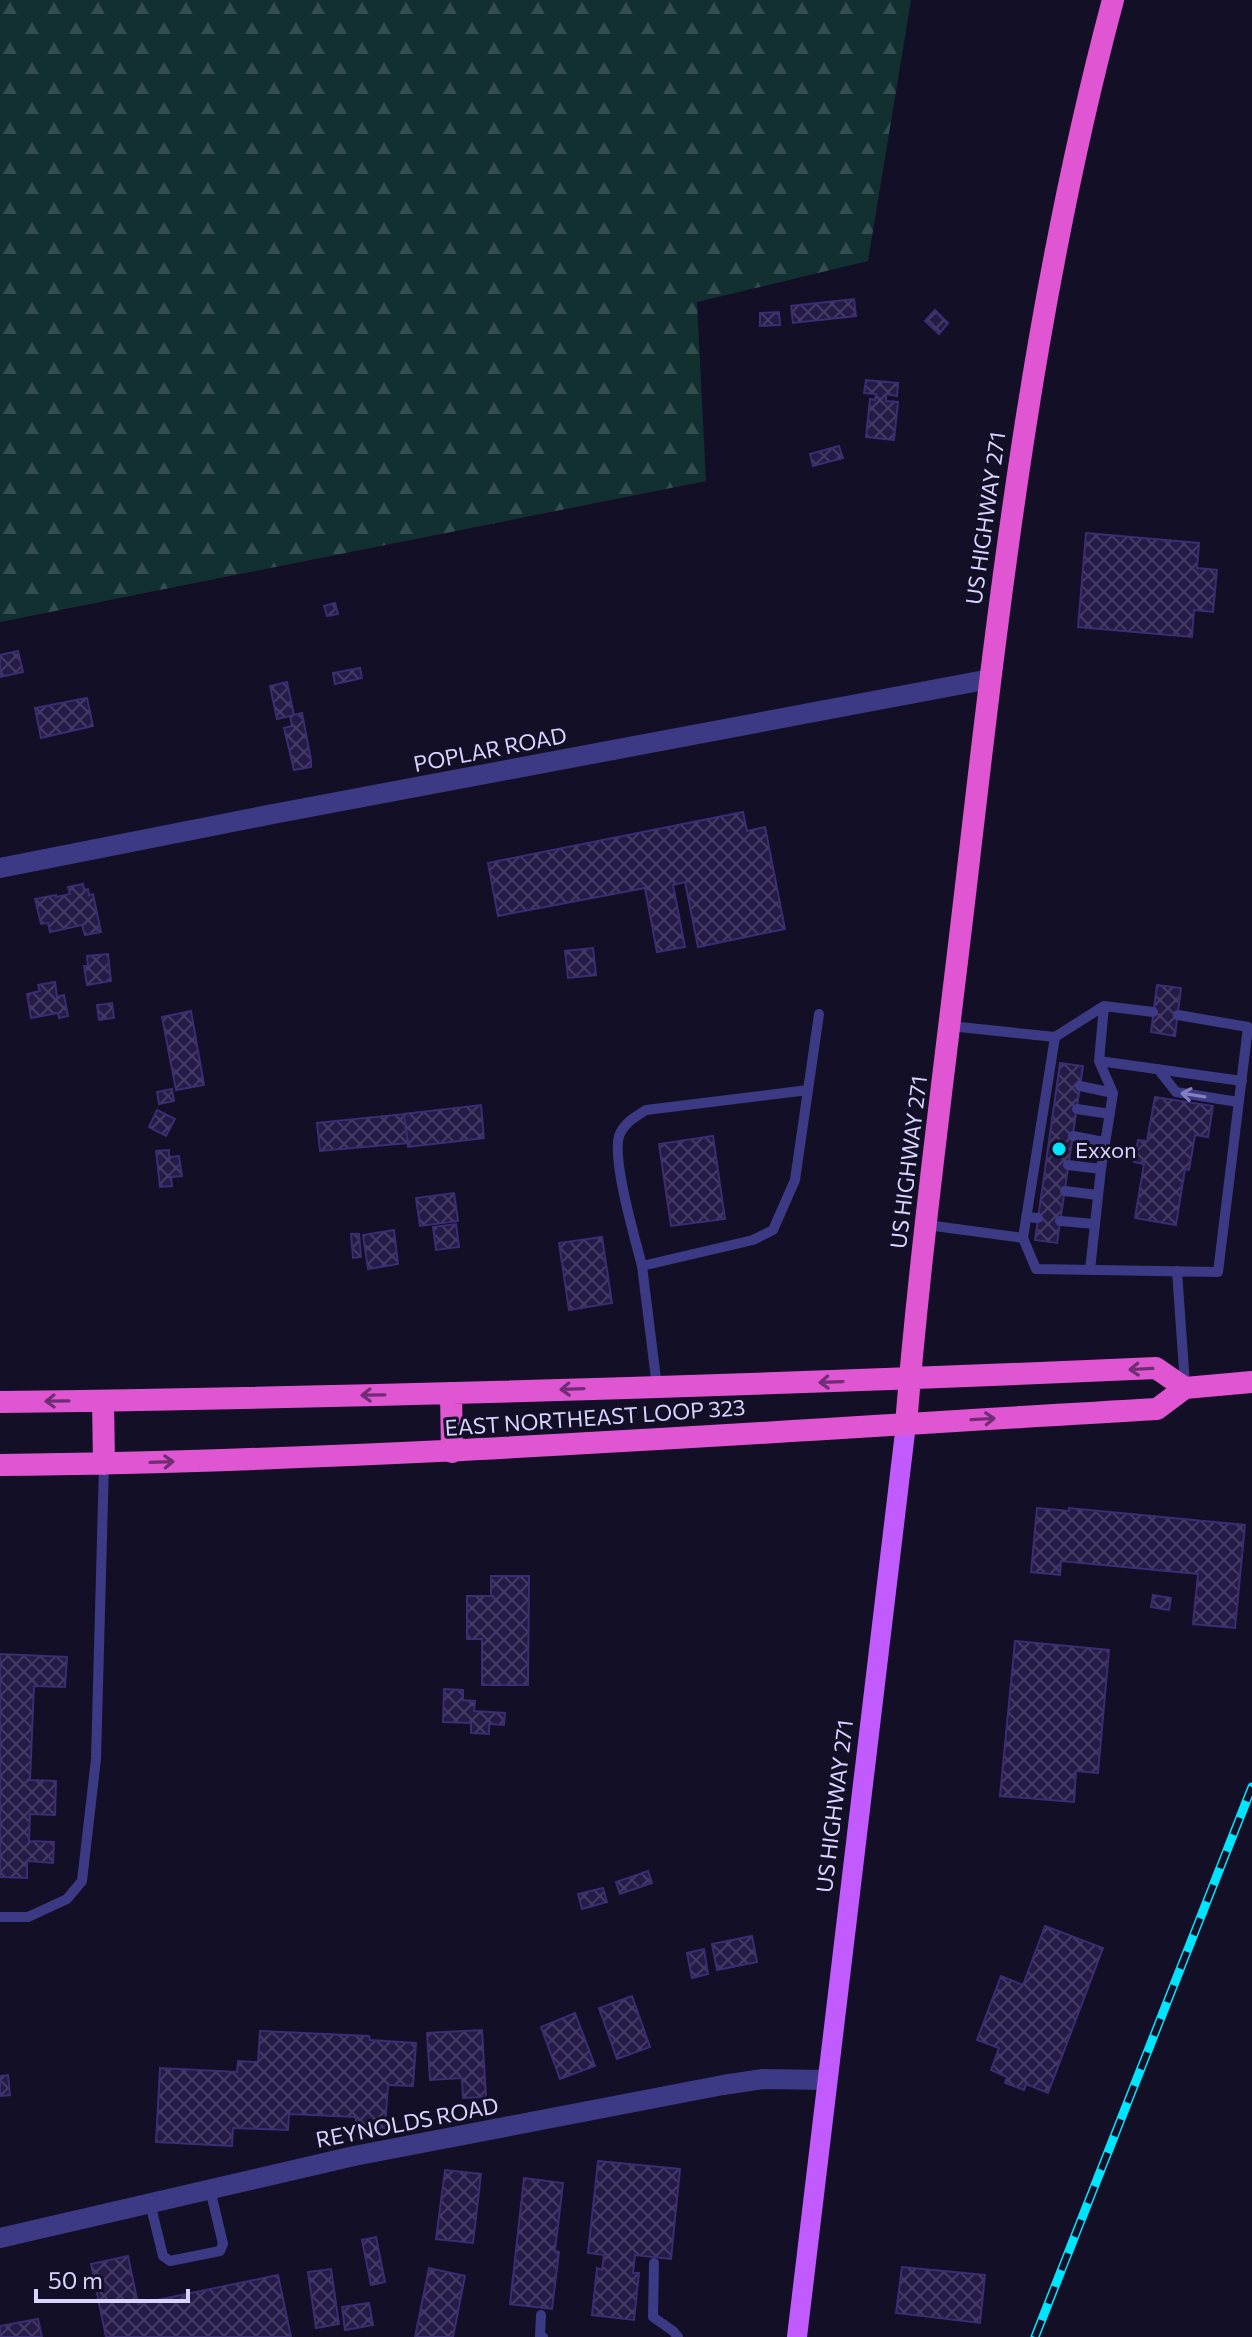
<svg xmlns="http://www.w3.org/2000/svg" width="1252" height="2337" viewBox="0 0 1252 2337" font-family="Commissioner,sans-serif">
	<defs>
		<pattern id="forest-firs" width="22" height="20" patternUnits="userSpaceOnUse" patternTransform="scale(2)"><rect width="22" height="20" fill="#12302f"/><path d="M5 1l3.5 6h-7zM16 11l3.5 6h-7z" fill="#344d4e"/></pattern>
		<pattern id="building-cross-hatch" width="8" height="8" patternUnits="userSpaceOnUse" patternTransform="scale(2)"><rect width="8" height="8" fill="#241b47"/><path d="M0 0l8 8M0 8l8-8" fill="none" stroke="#433b63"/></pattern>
	</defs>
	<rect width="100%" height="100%" fill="#130f26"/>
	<!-- forest -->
	<path fill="url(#forest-firs)" d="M0,0H911L868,261L697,302L706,481L0,622Z"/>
	<!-- building -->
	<path fill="url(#building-cross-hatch)" stroke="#3b2d73" stroke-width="2" d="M854,299L856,316L793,323L791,306Z
		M935,310L948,323L939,334L925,321Z
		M779,312L780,325L760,326V313Z
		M866,380L898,383L897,396L886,394V401L898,402L894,440L866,437L870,399L875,400L876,394L864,393Z
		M839,446L843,458L813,466L810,454Z
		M1086,533L1199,543L1197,568L1217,570L1213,612L1194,610L1192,637L1078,627Z
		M335,603L338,614L327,616L324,606Z
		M18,651L23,672L0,677V655Z
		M360,668L362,678L335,684L333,673Z
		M287,682L294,715L302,713L311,760V767L294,770L284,728L292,726L290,716L277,719L270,686Z
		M87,698L93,726L41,738L35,708Z
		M743,812L747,831L765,827L785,929L698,947L685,882L673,885L685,947L657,952L645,888L498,916L488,863Z
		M83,884L84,890L88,889L89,895L93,894L101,932L85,935L82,925L50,932L48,923L41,924L35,899L56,895V897L70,894L68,887Z
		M593,948L596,975L568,978L565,951Z
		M108,954L111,981L87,985L84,966H88L87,956Z
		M55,982L57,997L64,995L68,1016L59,1018L58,1013L31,1018L27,994L40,991L38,985Z
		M1157,985L1181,988L1175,1036L1151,1032Z
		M112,1003L114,1018L99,1020L97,1005Z
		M191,1011L204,1085L176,1090L162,1017Z
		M1060,1063L1083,1066L1057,1243L1035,1240Z
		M172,1089L174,1101L159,1104L157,1092Z
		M1155,1097L1213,1106L1208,1137L1195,1135L1189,1170L1185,1169L1176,1225L1135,1218L1144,1164L1134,1162L1138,1140L1147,1141Z
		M481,1105L484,1138L408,1147L404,1114Z
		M157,1110L175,1119L166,1136L149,1127Z
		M404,1114L408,1143L320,1151L317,1123Z
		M713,1136L725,1219L671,1226L659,1144Z
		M169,1150V1157L179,1156L182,1176L171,1177L172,1186L160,1187L156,1151Z
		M454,1193L458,1221L420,1226L416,1198Z
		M456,1224L459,1247L436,1250L433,1227Z
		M394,1230L398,1264L368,1269L363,1235Z
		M351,1234H359L361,1257L353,1258Z
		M602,1237L612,1303L569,1310L559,1243Z
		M1037,1508L1069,1511V1508L1245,1525L1235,1628L1193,1624L1198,1574L1061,1561L1060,1575L1031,1572Z
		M491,1576H529L528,1685H482V1639H467V1596H491Z
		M1153,1595L1171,1598L1169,1610L1151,1607Z
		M1015,1641L1109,1650L1098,1773L1076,1771L1074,1802L1000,1796Z
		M0,1654L67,1657L65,1687L34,1686L30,1780L56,1781L55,1815L30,1814L29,1841L54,1842L53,1863L27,1861V1878L0,1877Z
		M444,1689L463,1690V1700L475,1701L474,1711L505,1713L504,1725L489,1724V1734L471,1733V1723L443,1722Z
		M648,1871L652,1883L620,1894L616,1882Z
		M603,1888L607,1902L582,1909L578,1894Z
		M1045,1926L1103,1948L1048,2093L1026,2084L1024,2090L1005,2083L1007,2077L991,2070L999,2048L977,2040L1001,1976L1023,1985Z
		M752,1936L757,1962L717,1970L712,1944Z
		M704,1949L708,1974L692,1978L687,1953Z
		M632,1996L650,2047L617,2059L599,2008Z
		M575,2013L595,2066L560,2079L541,2027Z
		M482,2030L486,2097L463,2098L462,2078L430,2080L427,2033Z
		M260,2031L369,2036L370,2040L416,2043L413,2086L388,2085L385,2128L356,2126V2117L289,2114L288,2130L233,2128L232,2146L156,2142L160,2068L237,2072L238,2061L258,2062Z
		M8,2075L10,2095L0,2096V2076Z
		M598,2161L680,2169L671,2259L635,2255L633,2273H639L634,2320L592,2315L597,2268L602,2270L604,2255L588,2253Z
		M445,2170L481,2174L473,2243L436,2239Z
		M524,2178L563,2183L555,2251L559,2252L552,2309L510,2304Z
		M376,2237L385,2282L371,2285L362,2240Z
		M128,2256L138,2304L278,2275L291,2337H106L91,2264Z
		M902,2267L985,2275L980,2323L896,2313Z
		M429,2268L465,2276L453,2337H415Z
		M331,2269L339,2324L316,2328L308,2272Z
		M369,2303L373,2325L345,2330L342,2307Z
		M38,2319L42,2337H0V2326Z"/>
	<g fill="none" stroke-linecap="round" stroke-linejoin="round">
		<!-- service -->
		<path stroke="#3d3a85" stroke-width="10" d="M1055,1037L1104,1006L1153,1012
			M1099,1061L1242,1081
			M1158,1069L1176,1092L1238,1102
			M1080,1086L1113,1093
			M1077,1109L1110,1114
			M1073,1136L1104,1142
			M1068,1165L1101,1169
			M1065,1191L1097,1195
			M1026,1217L1038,1218
			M1060,1221L1095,1224
			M927,1225L1023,1238L1055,1037L950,1026
			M1023,1238L1036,1269L1218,1272L1248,1027L1178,1015
			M642,1266C635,1238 612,1161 619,1136C624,1123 635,1117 646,1110L808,1090
			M1090,1270L1101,1169L1113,1093L1099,1061L1104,1006
			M1177,1271L1185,1385
			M657,1387L642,1266L753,1240L773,1230L795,1180L819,1014
			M0,1917H28L67,1899L82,1881L96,1759L104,1464
			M150,2203L163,2256L170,2261L220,2251L223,2244L210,2189
			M654,2263L653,2317L673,2331L678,2337
			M541,2315L540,2336L543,2337"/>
		<!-- minor -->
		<path stroke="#3d3a85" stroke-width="20" d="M0,868L273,814L990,679
			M0,2238L354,2156L723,2085L763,2079L827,2080"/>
		<!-- primary -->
		<path stroke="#c25bff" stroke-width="20" d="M797,2337L906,1424"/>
		<!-- trunk -->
		<path stroke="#e055d1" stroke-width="22" d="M451,1393L452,1452
			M103,1401L104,1464
			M0,1402C386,1397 771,1385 1156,1368L1185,1388
			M906,1424C921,1241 946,1059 967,877C1001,582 1036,287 1113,0
			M0,1465C386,1461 772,1431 1157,1409L1185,1388L1252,1382"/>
		<!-- rail casing -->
		<g stroke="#00e5ff" stroke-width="9">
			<path id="rail" d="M1035,2337L1252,1787"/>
		</g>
		<!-- rail -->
		<use href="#rail" stroke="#130f26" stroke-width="6" stroke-dasharray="18" stroke-linecap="butt"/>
	</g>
	<!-- one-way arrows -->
	<defs><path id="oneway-shaft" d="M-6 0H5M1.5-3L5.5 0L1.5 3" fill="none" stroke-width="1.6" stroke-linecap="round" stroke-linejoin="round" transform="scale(2)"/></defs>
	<use stroke="#837fbc" href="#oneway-shaft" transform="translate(1193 1095) rotate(-171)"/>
	<g stroke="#6f2e73">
		<use href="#oneway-shaft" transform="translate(1141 1369) rotate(177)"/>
		<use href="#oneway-shaft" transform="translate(831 1382) rotate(178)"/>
		<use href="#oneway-shaft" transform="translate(572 1389) rotate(178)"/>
		<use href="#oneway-shaft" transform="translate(373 1395) rotate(179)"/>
		<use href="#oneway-shaft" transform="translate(57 1401) rotate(179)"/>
		<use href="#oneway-shaft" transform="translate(983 1419) rotate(-3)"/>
		<use href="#oneway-shaft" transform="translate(162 1462) rotate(-2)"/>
	</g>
	<!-- markers -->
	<circle fill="#00e5ff" stroke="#130f26" stroke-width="3" cx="1059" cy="1149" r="8"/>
	<g text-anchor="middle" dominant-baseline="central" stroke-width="6" stroke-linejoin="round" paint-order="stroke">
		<!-- street labels -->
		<g font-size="22" fill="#d9d4ff" stroke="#130f26">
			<text transform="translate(985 518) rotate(-82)">US HIGHWAY 271</text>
			<text transform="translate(490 749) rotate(-11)">POPLAR ROAD</text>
			<text transform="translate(908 1162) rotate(-83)">US HIGHWAY 271</text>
			<text transform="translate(595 1417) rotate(-4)">EAST NORTHEAST LOOP 323</text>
			<text transform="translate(834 1806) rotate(-83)">US HIGHWAY 271</text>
			<text transform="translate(407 2122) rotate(-11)">REYNOLDS ROAD</text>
		</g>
		<!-- poi labels -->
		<g font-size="22" fill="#d9d4ff" stroke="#130f26" text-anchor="start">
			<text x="1075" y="1149">Exxon</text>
		</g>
	</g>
	<!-- scale -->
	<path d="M36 2289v12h152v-12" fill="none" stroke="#d9d4ff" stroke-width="4"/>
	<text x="48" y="2289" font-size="24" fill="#d9d4ff" stroke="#130f26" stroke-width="6" paint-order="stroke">50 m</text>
</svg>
